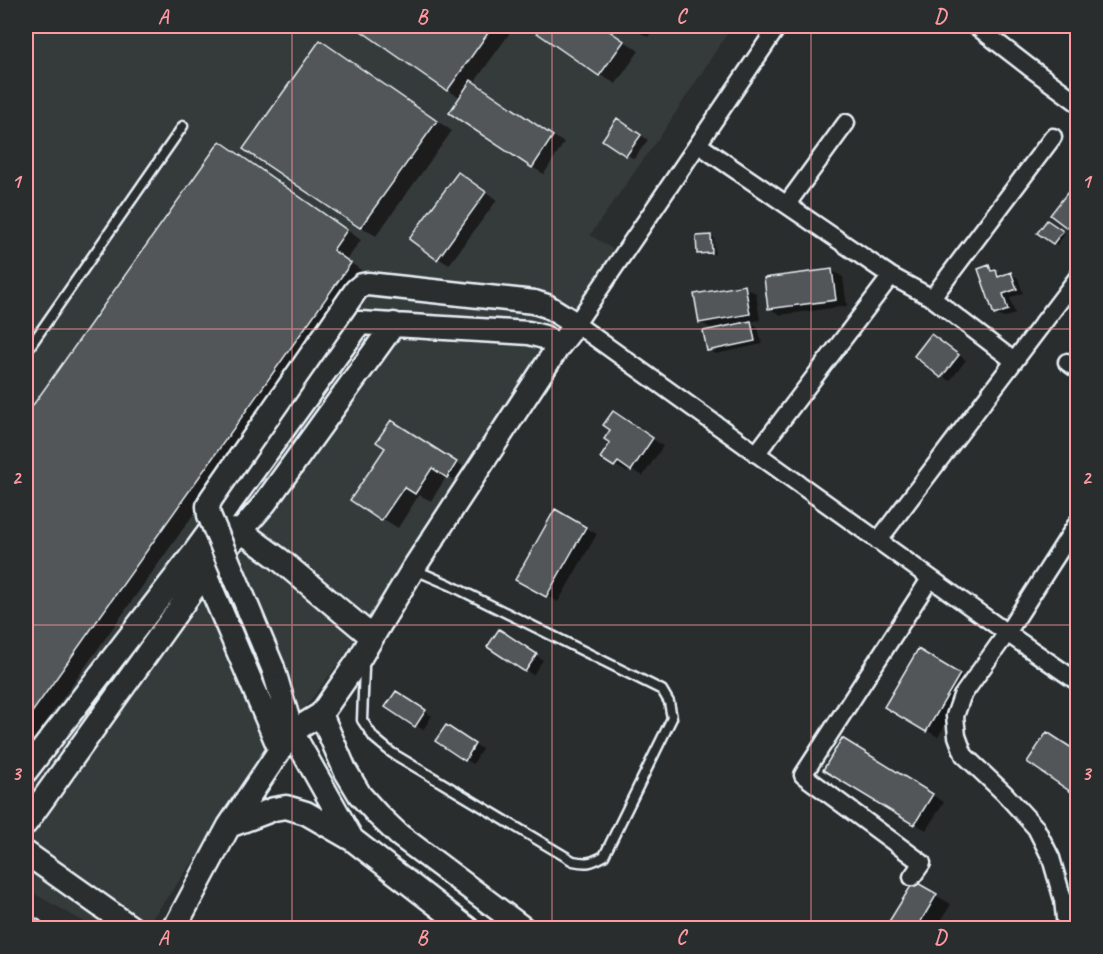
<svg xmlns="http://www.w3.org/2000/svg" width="1103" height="954" viewBox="0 0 1103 954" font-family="Caveat,sans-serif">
	<rect width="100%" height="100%" fill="#2a2d2e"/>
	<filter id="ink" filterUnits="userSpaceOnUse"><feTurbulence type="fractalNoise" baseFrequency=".0167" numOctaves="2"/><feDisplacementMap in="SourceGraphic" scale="12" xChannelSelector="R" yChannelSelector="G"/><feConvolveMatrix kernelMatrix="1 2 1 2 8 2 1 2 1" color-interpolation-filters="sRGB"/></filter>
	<g filter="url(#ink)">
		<!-- built -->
		<path fill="#363a3b" d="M26,26H732L665,129L590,235L614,250L385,600L265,762L145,928H95L26,889Z"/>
		<!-- shadow -->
		<path fill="#0007" d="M357,26H515L474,83L564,143L544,174L532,167L461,98L447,90Z
			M530,26H603L639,51L616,84L600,75Z
			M629,26H656L648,37Z
			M321,42L336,51L452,131L376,236L361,227Z
			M625,124L648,140L634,159L604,139Z
			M221,143L236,152L361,240L347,260L365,273L29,746L26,744V418Z
			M459,174L470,180L497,200L449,265L438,258Z
			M1078,194V228L1075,231L1068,227Z
			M1051,223L1065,234L1057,245L1054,243Z
			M711,236L714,238L715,254L702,255L699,253Z
			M989,267L1004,276L1011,274L1018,278L1023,293L1010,298L1015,314L1003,318L995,314Z
			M831,270L843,277L847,306L781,315L770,309Z
			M744,287L756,293L760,320L750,322L758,327L762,344L716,354L708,350L714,330L700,322Z
			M932,336L966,360L950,381L916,356Z
			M625,420L663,446L643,476L629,468L627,472L615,465L612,443Z
			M407,430L472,472L463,485L447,476L431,501L419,495L398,528L352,500Z
			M556,511L597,534L558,602L517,579Z
			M507,636L543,660L533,675L489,647Z
			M918,651L971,682L938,737L886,707Z
			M404,698L432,716L423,730L416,725Z
			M454,731L482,749L473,764L465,759Z
			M843,740L944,802L926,830L825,769Z
			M914,883L951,904L937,928H887Z"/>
		<!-- building -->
		<path fill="#535759" stroke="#e8f1f8" stroke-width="1.5" d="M354,26H493L447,91Z
			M527,26H602L624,41L599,76Z
			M320,40L437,121L360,228L243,149Z
			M471,80L553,136L532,168L449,113Z
			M617,118L641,135L626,156L602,140Z
			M220,141L347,230L333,250L351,263L26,721V415Z
			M458,172L486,192L437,260L409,239Z
			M1071,188L1078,193V214L1067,228L1050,215Z
			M1047,220L1063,231L1053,244L1037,233Z
			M711,235L712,253L697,254L696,236Z
			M989,265L991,271L996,270L998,277L1011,272L1017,289L1003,294L1008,310L994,315L978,269Z
			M832,269L836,300L768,309L764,278Z
			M745,285L750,314L699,323L694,294Z
			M751,321L755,341L707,351L703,331Z
			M931,334L959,355L941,378L914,356Z
			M613,411L653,438L631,471L618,462L614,467L600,458L610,443L604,439L610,430L603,425Z
			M391,420L457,462L447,478L432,468L415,494L404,487L381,521L350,500L385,448L376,442Z
			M555,509L586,527L546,597L515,580Z
			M499,629L537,654L525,672L487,647Z
			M918,649L960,674L926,732L884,707Z
			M396,691L426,710L415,727L385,707Z
			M446,725L475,744L465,761L435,741Z
			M1047,732L1078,752L1077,796L1027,762Z
			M842,738L933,794L914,825L823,770Z
			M914,881L937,894L917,928H885Z
			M982,922L993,928H979Z"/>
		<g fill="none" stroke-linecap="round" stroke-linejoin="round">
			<!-- lane casing -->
			<g stroke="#e8f1f8" stroke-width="13">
				<path id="lane" d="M26,352L183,126
					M361,664L364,668L362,720L374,738L392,753L573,861C587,864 591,863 604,856L672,718L669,702L662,690L450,585L413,569"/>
			</g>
			<!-- street casing -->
			<g stroke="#e8f1f8" stroke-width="21">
				<path id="street" d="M778,26L576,324L1007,633L1078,682
					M976,26L1029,67L1078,103
					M699,145L891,276L932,298L1014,361
					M787,204L846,123
					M932,298L1053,137
					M1067,362L1078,370
					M756,454L891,276
					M878,541L1078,277
					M912,877L922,863L803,775L930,579
					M26,924L34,928
					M1066,928L1063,900L1051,858L1036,828L1004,793L964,755L957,736L955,716L962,696L1007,633L1078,522"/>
			</g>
			<!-- secondary casing -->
			<g stroke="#e8f1f8" stroke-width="27">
				<path id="secondary" d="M228,532L231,530L241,531L279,559L372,637
					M201,564L280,750
					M273,668L292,732L352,839
					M321,714L345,770L360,795L378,815L399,835L523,928
					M26,771L194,553L360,323L529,333L544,337L558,347
					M26,823L204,574L265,503L394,324
					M229,826L274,809L286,807L306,813L353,840L467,928
					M26,853L132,928
					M172,928L175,927L229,826L292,732L321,714L358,661L413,569L558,347L576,324L547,306L534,302"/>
			</g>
			<!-- lane -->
			<use href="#lane" stroke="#2a2d2e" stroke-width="8"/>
			<!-- street -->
			<use href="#street" stroke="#2a2d2e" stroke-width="16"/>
			<!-- secondary -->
			<use href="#secondary" stroke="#2a2d2e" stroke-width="22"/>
			<!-- secondary-bridge casing -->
			<g stroke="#e8f1f8" stroke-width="27" stroke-linecap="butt">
				<path id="secondary-bridge" d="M273,668L209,515L208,506L211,499L356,290L362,285L368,284L534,302"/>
			</g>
			<!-- secondary-bridge -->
			<use href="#secondary-bridge" stroke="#2a2d2e" stroke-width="22"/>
		</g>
	</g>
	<!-- grid -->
	<path fill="none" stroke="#ff9aa2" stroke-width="1.5" stroke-opacity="0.55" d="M292,26V928M552,26V928M811,26V928M26,329H1078M26,625H1078"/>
	<!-- margin -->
	<rect width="1103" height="954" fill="none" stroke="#2a2d2e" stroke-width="66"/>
	<rect x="33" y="33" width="1037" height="888" fill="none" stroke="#ff9aa2" stroke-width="2"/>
	<g font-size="20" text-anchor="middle" font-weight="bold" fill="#ff9aa2">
		<text x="163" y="23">A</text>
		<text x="422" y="23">B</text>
		<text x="681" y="23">C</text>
		<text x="940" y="23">D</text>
		<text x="16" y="188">1</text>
		<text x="1086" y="188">1</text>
		<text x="16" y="484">2</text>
		<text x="1086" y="484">2</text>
		<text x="16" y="780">3</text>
		<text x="1086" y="780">3</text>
		<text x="163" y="944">A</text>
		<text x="422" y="944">B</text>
		<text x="681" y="944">C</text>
		<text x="940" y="944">D</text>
	</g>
</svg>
